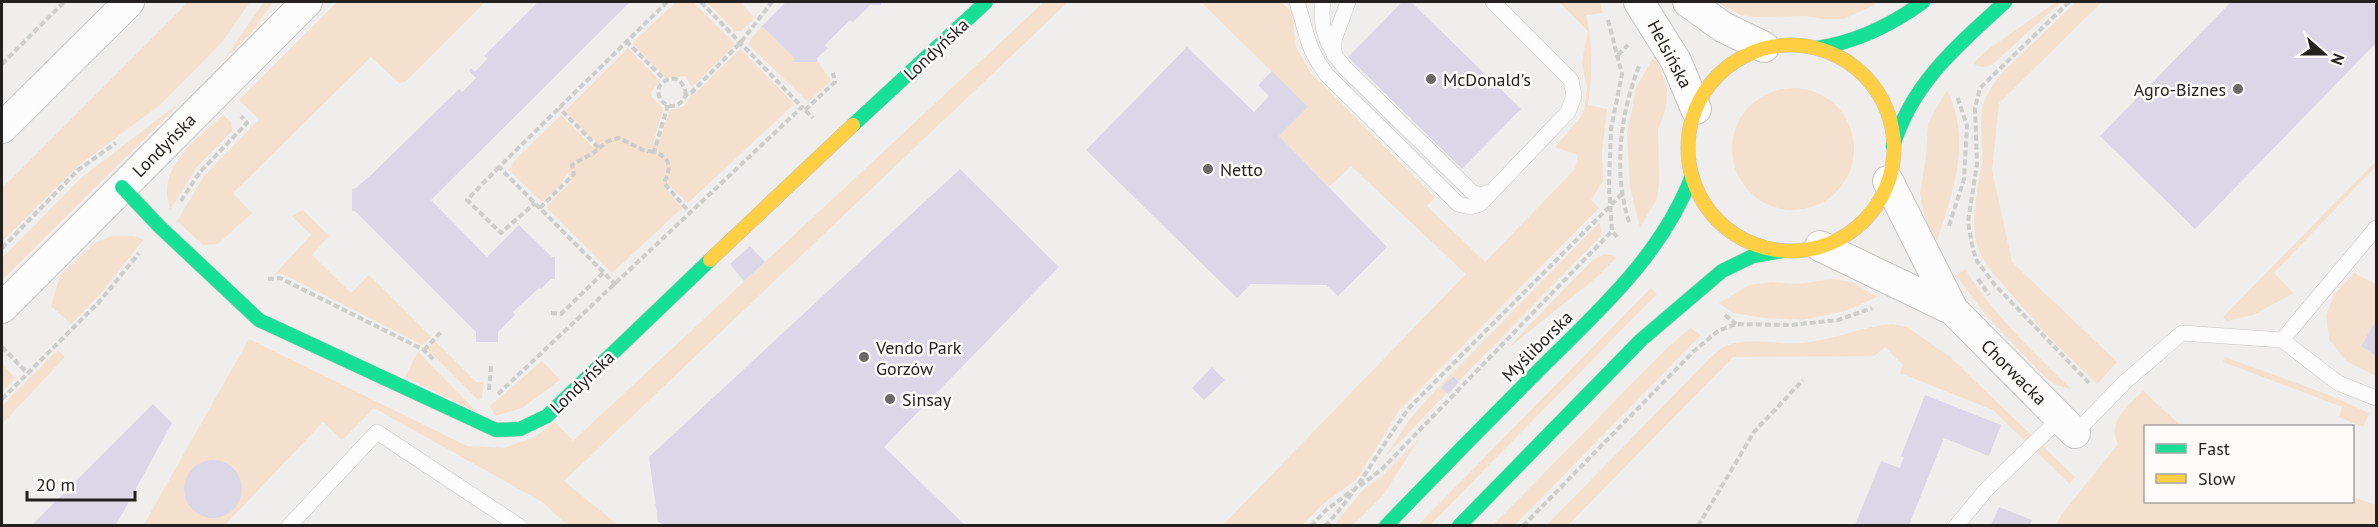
<svg xmlns="http://www.w3.org/2000/svg" width="2378" height="527" viewBox="0 0 2378 527" font-family="'PT Sans',sans-serif">
	<rect width="100%" height="100%" fill="#efeeec"/>
	<!-- green -->
	<path fill="#f4e0cd" d="M188,2H250L222,42L160,105L78,166L2,242V188Z
		M264,2H273L251,33L225,58Z
		M337,2H485L405,82L399,83L371,57L233,193L252,213L218,244L203,245L177,221L204,176L259,119L239,100Z
		M676,2H693L735,44L692,87L685,76L666,78L632,43Z
		M707,2H740L753,16V20L741,31H735Z
		M1044,2H1068L564,481L618,525H567L542,502L374,408L342,440L323,422L225,525L143,526L249,339L467,446L504,448L533,438L555,422L573,441Z
		M1201,2H1281L1292,12L1296,47L1310,72L1435,197L1427,206L1485,262L1575,169L1578,155L1555,147L1579,119L1584,110L1587,88L1582,63L1588,31L1559,2H1600L1603,13L1586,15C1594,44 1592,76 1588,105L1607,109L1602,152L1603,181L1591,200L1599,208L1400,409L1357,479L1322,505L1302,525H1223L1466,274L1351,166L1329,187L1279,136L1308,107Z
		M1717,2H1869L1877,4L1843,19H1822L1806,16L1756,17L1740,15Z
		M2056,2H2061L1993,64C1985,68 1980,68 1973,63L1990,48Z
		M2076,2H2102L1999,103L1992,170L2012,262L2117,362L2097,384L2046,334L1988,267C1962,228 1980,196 1982,154C1983,136 1978,119 1984,102C1988,91 1996,80 2004,71Z
		M762,26L794,58L818,62L831,81L808,102L749,45L750,40Z
		M628,48L660,81L651,92L652,97L663,109L653,144H658L670,110L685,106L691,94L693,95L697,92L740,49L794,104L688,203L671,187L672,185L665,188L682,208L612,273L546,207L572,181L568,172L560,185L542,202L509,170L515,160L561,115L593,147L597,143L565,111Z
		M1655,54L1667,89L1666,108L1658,130L1659,182L1657,199L1640,227L1630,188L1627,134L1636,88Z
		M1732 149a61 61 0 1 1 122 0a61 61 0 1 1-122 0Z
		M1947,90C1972,140 1953,192 1937,241L1926,223L1920,194L1926,157L1928,123Z
		M175,106L176,107L2,280V258L82,177Z
		M223,115L231,122L232,131L196,168L170,210C169,204 167,198 167,192C166,160 202,135 223,115Z
		M2376,161V166L2274,273L2294,293L2253,315L2227,321L2223,317Z
		M303,210L329,236L312,255L351,293L369,275L431,337L423,345L281,273L274,275L311,235L292,216Z
		M1600,222L1601,234L1599,238L1459,381L1453,376L1442,388L1447,393L1385,457L1410,419L1431,395Z
		M112,236H133L144,239L100,294L71,324L51,306L60,276L96,242Z
		M1604,254L1617,257L1596,278L1506,350L1563,290L1593,260Z
		M1965,269C1993,314 2033,352 2071,389L2056,385L2045,377L1986,315L1956,275Z
		M2354,273L2376,284V320L2361,346L2376,356V376L2346,361L2329,339L2326,315L2335,294Z
		M1835,279L1854,283L1877,297L1845,311L1803,320L1764,318L1733,313L1719,303L1749,285L1772,282L1796,284Z
		M1651,288L1657,294L1430,525H1418Z
		M1893,324L1907,327L1950,357L2075,477L2070,484L1993,410L1900,373L1903,365L1885,347L1874,356L1733,357L1568,525L1546,526L1709,359C1715,354 1721,347 1728,345C1752,337 1778,345 1802,343C1834,340 1862,326 1893,324Z
		M1690,328L1701,335L1515,525H1493L1665,350Z
		M435,341L476,382H483L482,399L478,400L427,349Z
		M58,350L65,357L2,424V406Z
		M418,352L478,413L405,377Z
		M2225,357L2329,395L2369,413L2363,427L2339,417L2342,407L2223,362Z
		M542,361L560,380L522,408L495,416L490,406Z
		M2,363L15,378L2,392Z
		M2143,391L2181,426H2146V502H2352L2353,497L2376,505V525H2056L2061,515L2118,444C2106,422 2129,405 2143,391Z
		M1419,439L1384,494L1353,525H1334L1364,489L1380,478Z"/>
	<!-- building -->
	<path fill="#dcd7e7" d="M538,2H630L431,200L487,257L519,225L552,257H555V279H551L541,289L539,288L513,312L515,315L498,332V342H476V332L355,211H352V189L356,188L371,175L459,89L462,92L476,78L469,71L471,68L475,72L487,59L484,56Z
		M786,2H881V5H870L853,22L850,20L825,45L828,48L817,58L818,62H794V58L762,26Z
		M1402,2H1411L1521,109L1462,169L1348,57Z
		M2231,2H2376V43L2195,229L2100,136Z
		M1187,47L1254,112L1269,96L1258,85L1272,71L1308,107L1279,136L1387,247L1338,296L1326,285L1251,284L1237,298L1086,150Z
		M960,169L1059,267L884,447L965,525H665L658,522L649,457Z
		M750,246L765,262L744,281L730,264Z
		M2376,320V356L2361,346Z
		M1212,367L1225,380L1204,400L1192,388Z
		M1453,376L1459,382L1448,394L1441,388Z
		M1925,395L2001,425L1989,456L1944,438L1909,525H1855L1881,461L1900,468L1904,457L1901,456Z
		M153,404L172,423L116,525H32Z
		M184 489a29 29 0 1 1 58 0a29 29 0 1 1-58 0Z
		M1999,507L2032,520L2030,525H1991Z"/>
	<g fill="none" stroke-linecap="round" stroke-linejoin="round">
		<!-- lane casing -->
		<g stroke="#c5c4c2" stroke-width="16">
			<path id="lane" d="M1297,2C1307,33 1306,47 1327,75L1458,204L1470,207L1480,204L1568,112L1574,96L1571,80L1493,2
				M1323,2C1319,28 1328,48 1344,67L1472,192L1481,195L1492,191
				M1334,55V40L1348,2
				M2282,340L2376,228
				M2075,433L2127,380L2182,333L2282,340L2338,383L2376,398
				M289,526L377,432L519,526
				M1956,526L1986,490L2060,418"/>
		</g>
		<!-- street casing -->
		<g stroke="#c5c4c2" stroke-width="32">
			<path id="street" d="M1639,2L1676,61L1696,109
				M1688,2L1723,27L1764,47
				M2,128L129,2
				M1888,181L1953,310L2075,433
				M1820,246L1953,310
				M2,308L307,2"/>
		</g>
		<!-- fast casing -->
		<g stroke="#c5c4c2" stroke-width="15">
			<path id="fast" d="M1817,48C1857,42 1890,26 1923,2
				M853,125L986,2
				M1893,146C1913,82 1957,46 2005,2
				M122,187L160,227L259,320L496,430L520,429L547,416L710,260
				M1386,526C1435,475 1485,424 1536,373C1596,313 1661,257 1692,176
				M1459,526L1641,340L1722,271L1753,256L1782,251"/>
		</g>
		<!-- slow casing -->
		<g stroke="#c5c4c2" stroke-width="15">
			<path id="slow" d="M1688 148a103 103 0 1 1 206 0a103 103 0 1 1-206 0Z
				M710,260L853,125"/>
		</g>
		<!-- path -->
		<path stroke="#cdcdcb" stroke-width="4" stroke-dasharray="6 3" stroke-linecap="butt" d="M701,2L802,107
			M2069,2L1980,88L1975,108L1977,164L1968,222L1973,250L1977,261L1994,284L2089,383
			M1608,20L1622,74L1611,129L1609,186L1612,231L1618,238
			M626,41L665,80
			M1618,55L1628,45
			M2,64L64,2
			M686,95C685,86 679,75 667,80C644,90 672,123 686,95L691,93L741,42L772,2
			M668,105L654,152C672,158 671,168 664,183L690,213
			M805,110L835,82L833,73
			M599,148L608,141L619,138L643,150L654,152
			M499,167L467,200L501,233L535,203
			M181,201L200,172L247,123L241,116
			M540,208L574,174L572,165C582,158 591,156 599,148L559,108
			M1629,222C1613,171 1620,115 1639,66
			M1949,226L1964,179L1967,126L1957,96
			M2,248L78,170L116,143
			M268,279L280,278L424,350L434,360
			M1978,279L1989,295
			M616,285L499,167L667,2
			M551,313L561,314L603,273
			M1725,315L1736,324
			M2,347L27,373
			M424,350L442,331
			M489,390L491,366
			M498,394L802,107L813,118
			M2,399L100,301L139,253
			M1360,486L1382,469L1612,231
			M1311,526L1326,510L1353,490
			M1325,526C1360,490 1380,446 1410,407L1622,194
			M1523,526L1694,351L1718,331L1736,324L1791,325L1838,320L1872,308
			M1698,526L1754,432L1803,380"/>
		<!-- lane -->
		<use href="#lane" stroke="#fdfcfc" stroke-width="15"/>
		<!-- street -->
		<use href="#street" stroke="#fdfcfc" stroke-width="30"/>
		<!-- fast -->
		<use href="#fast" stroke="#16e098" stroke-width="14"/>
		<!-- slow -->
		<use href="#slow" stroke="#ffcf43" stroke-width="14"/>
	</g>
	<!-- markers -->
	<g fill="#6a6967" stroke="#fefbf8" stroke-width="2">
		<circle cx="1431" cy="79" r="6"/>
		<circle cx="2238" cy="89" r="6"/>
		<circle cx="1208" cy="169" r="6"/>
		<circle cx="864" cy="357" r="6"/>
		<circle cx="890" cy="399" r="6"/>
	</g>
	<g text-anchor="middle" dominant-baseline="central" stroke-width="5" stroke-linejoin="round" paint-order="stroke">
		<!-- street labels -->
		<g font-size="18" fill="#222120" stroke="#fefbf8">
			<text transform="translate(936 49) rotate(-43)">Londyńska</text>
			<text transform="translate(1670 54) rotate(62)">Helsińska</text>
			<text transform="translate(164 145) rotate(-45)">Londyńska</text>
			<text transform="translate(1537 346) rotate(-45)">Myśliborska</text>
			<text transform="translate(2014 372) rotate(45)">Chorwacka</text>
			<text transform="translate(582 382) rotate(-44)">Londyńska</text>
		</g>
		<!-- poi labels -->
		<g font-size="18" fill="#222120" stroke="#fefbf8" text-anchor="start">
			<text x="1443" y="79">McDonald's</text>
			<text x="2226" y="89" text-anchor="end">Agro-Biznes</text>
			<text x="1220" y="169">Netto</text>
			<text x="876" y="347">Vendo Park<tspan x="876" dy="21">Gorzów</tspan></text>
			<text x="902" y="399">Sinsay</text>
		</g>
	</g>
	<!-- border -->
	<rect width="2378" height="527" fill="none" stroke="#222120" stroke-width="6"/>
	<!-- legend -->
	<rect x="2144" y="425" width="210" height="78" fill="#fefbf8" stroke="#a6a4a2" stroke-width="1.5"/>
	<rect x="2156" y="444" width="30" height="9" fill="#16e098" stroke="#a6a4a2" stroke-width="1.5"/>
	<text x="2198" y="455" font-size="18" fill="#222120">Fast</text>
	<rect x="2156" y="474" width="30" height="9" fill="#ffcf43" stroke="#a6a4a2" stroke-width="1.5"/>
	<text x="2198" y="485" font-size="18" fill="#222120">Slow</text>
	<!-- north arrow -->
	<g transform="translate(2324 54) rotate(111)" stroke="#fefbf8" stroke-width="4.5" paint-order="stroke">
	<path d="M0-4.5L10 22L0 15L-10 22Z" fill="#222120"/>
	<text y="-9" font-size="16" font-weight="bold" text-anchor="middle" fill="#222120">N</text>
	</g>
	<!-- scale -->
	<path d="M27 491v9h108v-9" fill="none" stroke="#222120" stroke-width="3"/>
	<text x="36" y="491" font-size="18" fill="#222120" stroke="#fefbf8" stroke-width="4.5" paint-order="stroke">20 m</text>
</svg>
